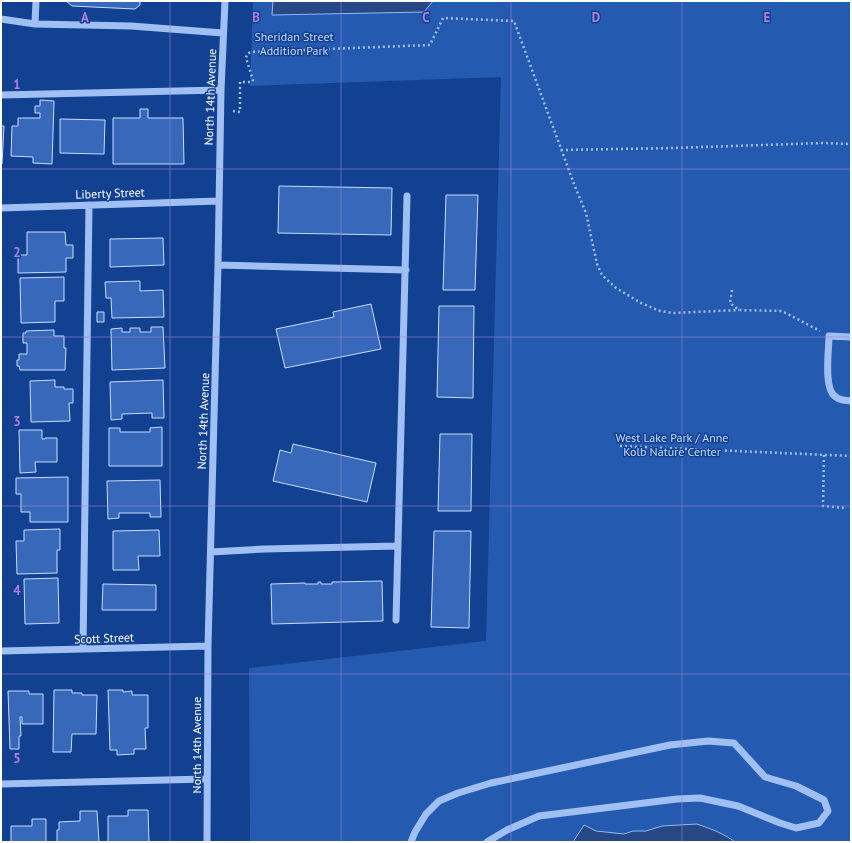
<svg xmlns="http://www.w3.org/2000/svg" width="852" height="843" viewBox="0 0 852 843" font-family="'PT Sans',sans-serif">
	<rect width="100%" height="100%" fill="#134192"/>
	<!-- green -->
	<path fill="#255ab1" d="M253,1H851V842H250L249,668L486,641L501,77L250,86Z"/>
	<!-- water -->
	<path fill="#264884" stroke="#92b9f5" d="M273,1H433L424,12L272,15Z
		M697,824C711,829 723,833 735,842H573L584,825L596,831L624,834L633,831H646L662,826Z"/>
	<!-- building -->
	<path fill="#3768b9" stroke="#c8dcfd" d="M66,1H140V5L135,9L72,6Z
		M40,100L54,101L52,164L33,163V157L11,156L12,126H18V118H40V113H35V106H40Z
		M140,109H148V118H183L184,164H113V118H140Z
		M60,119L105,120L104,154L60,153Z
		M1,126H4L2,164H1Z
		M279,186L392,188L391,235L278,233Z
		M446,195H478L475,290H443Z
		M27,232H65L66,245H73V258H66V272L18,273V255H27Z
		M163,238L164,265L110,267V239Z
		M64,277V301H55V322L21,323L20,278Z
		M140,281V291L163,290L164,317L112,318L111,298H106L105,282Z
		M371,304L381,349L285,368L276,329L334,317L333,312Z
		M439,306H474L473,398L437,397Z
		M97,312H104V322H97Z
		M151,327H163L165,368L112,370L111,329L122,328V332H130V328H140V332H151Z
		M54,330V336H64V348H66L65,370H20L19,366H17V360H19V354H27V343H23V333H26V331Z
		M55,380V387H64V389H73V403H69L70,421L31,422L30,381Z
		M163,380L164,418H152V413L122,414V419L111,420L110,382Z
		M162,427V466H109V428H120V432H150V428Z
		M19,430H42V439H45V438H57V462H35L36,472L20,473Z
		M440,434H472L471,511H438Z
		M293,444L376,463L367,502L273,481L280,450L291,453Z
		M68,477V522H30V512H21V494H16V478Z
		M160,480L161,517H150V513H119V518L108,519L107,481Z
		M60,529V550H57V573L17,574L16,541H24V530Z
		M159,530L160,556H138L139,570H113V531Z
		M434,531H471L469,628L431,627Z
		M58,578L59,623L25,624L24,579Z
		M382,581L383,621L272,624L271,584L305,583V584H318V582H321V584H332V582Z
		M103,584L156,585V610H102Z
		M54,690H72V693H82V695H97L96,734H72L71,752H53Z
		M108,690H123V692L132,691V695H148V728H145L146,749H134V754L117,755V750H110Z
		M8,691H29V694H43V724H22V717H20L21,736H19V749H10Z
		M128,810H148L149,842H108V816H128Z
		M80,811H97L99,842H57V830H59V822L80,821Z
		M32,819H46V842H11V826H32Z"/>
	<g fill="none" stroke-linecap="round" stroke-linejoin="round">
		<!-- path -->
		<path stroke="#a0bff2" stroke-width="2.5" stroke-dasharray="2 3" stroke-linecap="butt" d="M233,111L240,112V82H252L253,80L246,58L247,54L251,52L430,45L443,18L514,21L574,184L586,213L597,264L602,275L616,288L641,303L660,311L673,313L739,310
			M561,150L674,148L823,143L851,144
			M732,290L730,303L739,310L782,311L820,331
			M620,446L851,456
			M824,455L823,506L844,508"/>
		<!-- minor -->
		<path stroke="#a0bff2" stroke-width="7" d="M1,19L35,24L131,26L223,33
			M35,24L36,1
			M1,95L221,90
			M1,208L219,201
			M218,265L406,270
			M851,337L829,336C829,350 823,390 836,397C840,401 846,400 851,401
			M211,552L265,549L398,546
			M396,620L407,196
			M83,649L89,205
			M1,651L208,646
			M1,784L207,779
			M207,842L208,646L218,265L221,90L225,1
			M411,842L415,832L426,814L439,801L458,793L491,783L670,745L708,741L734,743L765,777L796,786L824,800L828,811L819,823L796,828L780,823L738,806L700,798L677,799L539,816L507,830L487,842"/>
	</g>
	<!-- grid -->
	<path fill="none" stroke="#b080d9" stroke-width="1" stroke-opacity="0.55" d="M170,1V842M341,1V842M511,1V842M682,1V842M1,169H851M1,337H851M1,506H851M1,674H851"/>
	<g text-anchor="middle" dominant-baseline="central" stroke-width="3" stroke-linejoin="round" paint-order="stroke">
		<!-- park labels -->
		<g font-size="12" fill="#c8dcfd" stroke="#134192">
			<text x="294" y="36">Sheridan Street<tspan x="294" dy="14">Addition Park</tspan></text>
			<text x="672" y="437">West Lake Park / Anne<tspan x="672" dy="14">Kolb Nature Center</tspan></text>
		</g>
		<!-- street labels -->
		<g font-size="12" fill="#fff" stroke="#134192">
			<text transform="translate(210 97) rotate(-88)">North 14th Avenue</text>
			<text transform="translate(110 193) rotate(-2)">Liberty Street</text>
			<text transform="translate(203 421) rotate(-88)">North 14th Avenue</text>
			<text transform="translate(104 638) rotate(-2)">Scott Street</text>
			<text transform="translate(196 745) rotate(-90)">North 14th Avenue</text>
		</g>
	</g>
	<g font-size="13" text-anchor="middle" font-weight="bold" fill="#b080d9" stroke="#134192" stroke-width="3" stroke-linejoin="round" paint-order="stroke">
		<text x="85" y="22">A</text>
		<text x="256" y="22">B</text>
		<text x="426" y="22">C</text>
		<text x="596" y="22">D</text>
		<text x="767" y="22">E</text>
		<text x="17" y="89">1</text>
		<text x="17" y="257">2</text>
		<text x="17" y="426">3</text>
		<text x="17" y="595">4</text>
		<text x="17" y="763">5</text>
	</g>
	<!-- border -->
	<rect width="852" height="843" fill="none" stroke="#ffffff" stroke-width="4"/>
</svg>
